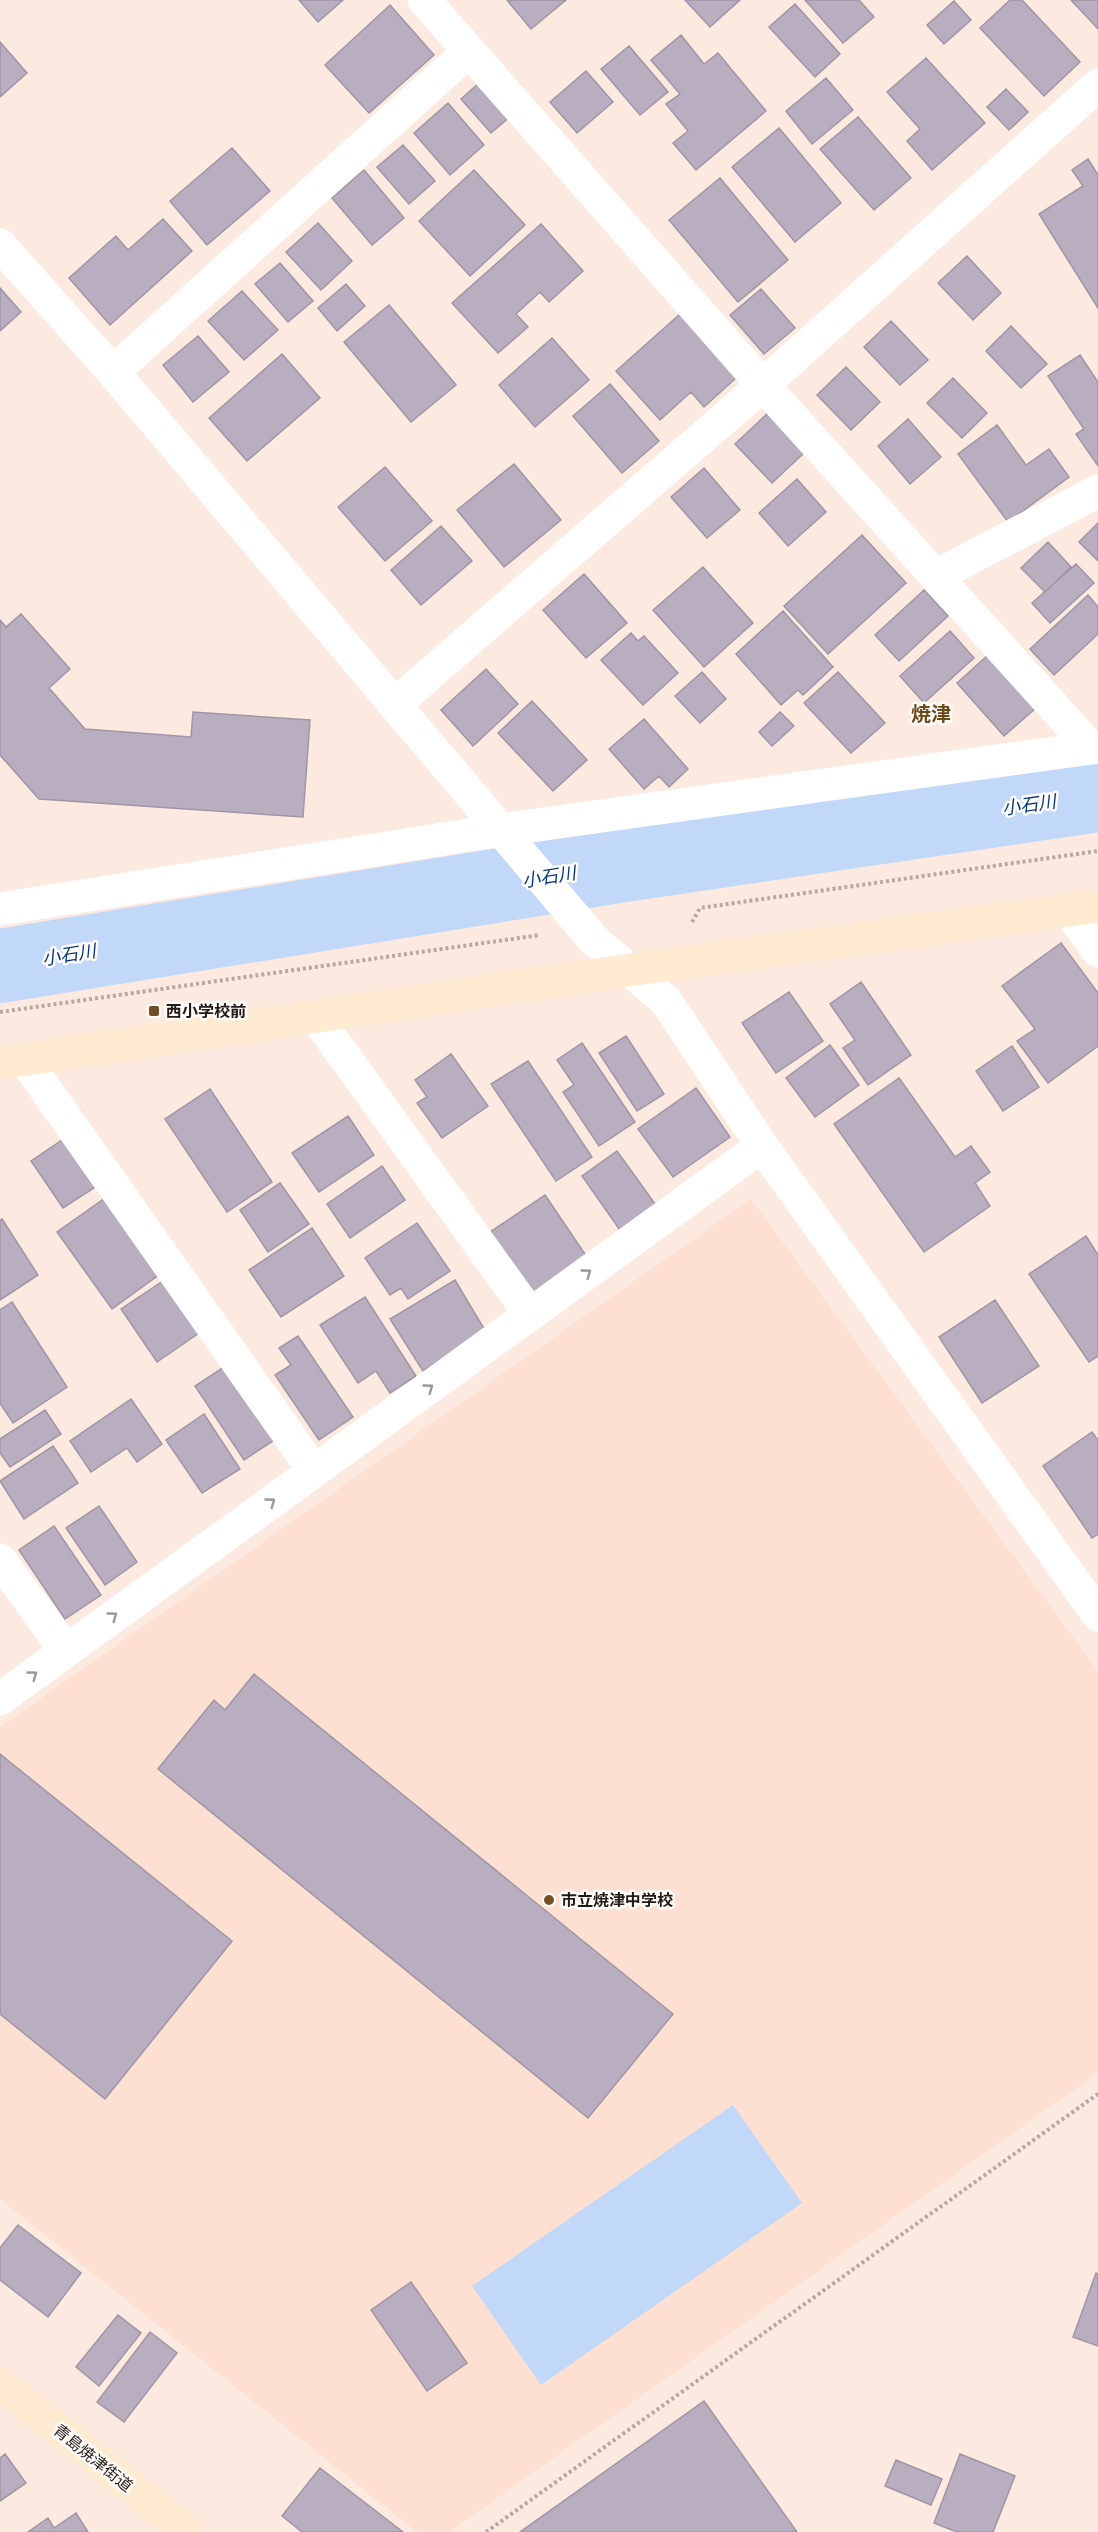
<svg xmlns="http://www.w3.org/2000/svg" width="1098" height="2532" viewBox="0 0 1098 2532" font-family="Rubik,'Noto Sans JP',sans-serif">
	<rect width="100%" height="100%" fill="#fceae1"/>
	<!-- built -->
	<path fill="#fde0d1" d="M751,1199L1098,1671V2073L449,2532H417L0,2199V1727Z"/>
	<!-- water -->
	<path fill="#c2d8f8" d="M733,2105L802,2203L541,2385L472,2286Z"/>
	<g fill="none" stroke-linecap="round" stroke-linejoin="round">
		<!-- river -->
		<path stroke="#c2d8f8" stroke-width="74" d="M0,966L618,866L1098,795"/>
	</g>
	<!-- building -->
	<path fill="#b9aec0" stroke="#9f95a6" stroke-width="1.5" d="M299,0H343L318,22Z
		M507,0H566L531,29Z
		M685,0H740L710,27Z
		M805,0H859L874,17L843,43Z
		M1010,0H1022L1080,62L1044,96L980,28Z
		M1071,0H1098V29Z
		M954,1L971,20L944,44L927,25Z
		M795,4L840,54L815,77L769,27Z
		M390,5L434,55L369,113L325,65Z
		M681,35L704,64L718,53L766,111L696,170L673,143L688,131L666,104L680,94L651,60Z
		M0,42L27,73L0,97Z
		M629,46L668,92L640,115L601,69Z
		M926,58L985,123L932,170L907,141L920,129L887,92Z
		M586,71L613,102L577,133L550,102Z
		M826,78L853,110L812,144L786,111Z
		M481,81L511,116L491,133L461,99Z
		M1006,89L1028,112L1009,130L987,107Z
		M448,103L484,145L450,175L414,133Z
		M858,117L911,178L874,210L820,149Z
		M779,128L841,203L795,242L732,167Z
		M403,145L435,181L409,204L377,167Z
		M232,148L270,191L207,245L170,201Z
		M1088,159L1098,175V308L1039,214L1083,186L1072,170Z
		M364,170L404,218L372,245L332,198Z
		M474,170L525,225L470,276L419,221Z
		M720,178L788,260L738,302L669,220Z
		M163,219L192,251L110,325L69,278L116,236L128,250Z
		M318,223L352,261L321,290L286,252Z
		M541,224L583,271L549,302L540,292L516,314L528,327L498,353L452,303Z
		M967,256L1001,293L973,320L938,283Z
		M280,263L313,301L288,322L255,284Z
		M346,284L365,306L337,331L318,308Z
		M0,288L21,312L0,331Z
		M761,289L795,328L764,354L730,315Z
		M242,291L278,330L244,360L208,321Z
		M389,305L456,385L411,422L344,342Z
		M680,314L737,377L704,407L691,392L660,420L616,371Z
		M891,321L928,360L900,385L864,347Z
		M1011,326L1047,364L1021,388L986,351Z
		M198,336L229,372L193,402L163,365Z
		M552,338L589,380L535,427L499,385Z
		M282,354L320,398L247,461L209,418Z
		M1080,355L1098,382V466L1076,434L1084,429L1048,376Z
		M846,367L880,402L851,430L817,395Z
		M953,378L987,413L962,438L927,403Z
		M610,384L659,441L622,473L573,416Z
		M768,413L805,452L772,483L735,444Z
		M908,419L941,457L910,484L878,446Z
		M997,425L1026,465L1049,449L1069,477L1008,522L958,454Z
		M514,464L561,520L504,567L457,510Z
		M385,467L432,521L385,561L338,507Z
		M704,468L740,510L707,538L671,497Z
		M797,479L826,512L788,546L759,513Z
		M1098,523V561L1079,542Z
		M441,526L472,561L421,605L391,570Z
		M862,535L906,583L828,654L784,606Z
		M1048,542L1071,567L1045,592L1021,568Z
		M1076,564L1094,583L1050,623L1032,603Z
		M703,567L753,623L704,667L653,610Z
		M584,574L627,623L586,658L543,610Z
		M924,590L948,616L899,661L875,635Z
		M1088,595L1098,607V634L1054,675L1030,649Z
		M783,611L833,667L803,695L798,690L781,705L736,654Z
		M21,614L70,669L49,688L85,729L191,737L193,712L310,720L303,817L39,799L0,755V620L6,627Z
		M950,631L974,658L924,703L900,676Z
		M631,633L638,641L644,636L678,673L643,705L601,660Z
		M988,655L1036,708L1004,736L957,683Z
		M486,669L518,704L473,746L441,710Z
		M702,672L726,699L700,723L675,696Z
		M838,672L885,723L851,753L804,703Z
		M532,701L587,760L553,791L498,733Z
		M780,712L794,726L772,746L759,732Z
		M644,719L688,769L669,787L659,776L644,789L609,749Z
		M1061,943L1098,993V1046L1048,1083L1017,1041L1035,1029L1002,986Z
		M861,982L911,1055L868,1085L843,1048L855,1040L830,1004Z
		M789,992L823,1041L776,1073L742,1023Z
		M626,1036L664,1094L637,1111L599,1053Z
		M582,1043L635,1122L599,1146L563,1092L574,1085L557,1060Z
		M830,1045L859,1085L815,1117L786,1078Z
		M1012,1046L1039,1087L1003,1111L976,1071Z
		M451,1054L488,1106L442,1138L417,1103L427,1097L415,1080Z
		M528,1061L592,1157L556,1181L491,1084Z
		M899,1078L955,1157L971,1146L990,1172L975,1183L990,1206L924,1252L834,1124Z
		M696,1088L730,1137L673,1177L638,1129Z
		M210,1089L272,1182L227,1212L165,1119Z
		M348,1116L374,1155L319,1192L292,1153Z
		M65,1138L97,1186L63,1208L31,1161Z
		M617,1151L658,1208L622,1233L582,1176Z
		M382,1166L405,1200L350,1238L327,1204Z
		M280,1183L309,1224L268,1252L240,1210Z
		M545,1195L589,1260L535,1296L490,1232Z
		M105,1198L160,1274L112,1309L57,1232Z
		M2,1219L38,1275L0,1300V1220Z
		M417,1223L450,1271L408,1299L401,1288L390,1295L365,1258Z
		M312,1228L344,1276L281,1317L249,1270Z
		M1086,1236L1098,1255V1356L1089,1362L1029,1274Z
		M455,1280L486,1332L423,1371L390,1319Z
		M163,1281L199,1333L157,1362L121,1309Z
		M365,1297L416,1376L390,1393L376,1371L358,1383L320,1325Z
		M995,1300L1039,1366L982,1403L939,1337Z
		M12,1302L67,1387L13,1423L0,1403V1310Z
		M298,1336L353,1417L319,1440L275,1375L291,1365L279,1348Z
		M227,1365L276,1439L244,1460L195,1386Z
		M131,1399L162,1444L137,1462L127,1448L91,1472L70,1441Z
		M45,1410L61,1434L10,1467L0,1453V1439Z
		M204,1414L240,1469L202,1493L166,1440Z
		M1092,1432L1098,1440V1534L1092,1538L1043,1466Z
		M53,1446L78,1483L24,1519L0,1481Z
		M99,1506L137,1562L105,1585L66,1528Z
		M54,1526L101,1595L65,1619L19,1550Z
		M254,1674L673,2014L588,2118L158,1769L214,1700L225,1710Z
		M0,1754L232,1941L105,2099L0,2014Z
		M18,2225L81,2273L48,2317L0,2280V2248Z
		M1096,2273L1098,2274V2346L1073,2337Z
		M411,2282L467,2363L427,2391L371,2310Z
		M118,2315L141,2333L99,2386L76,2367Z
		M150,2332L177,2353L124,2422L97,2402Z
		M704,2401L797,2532H520Z
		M5,2454L26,2483L0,2501V2458Z
		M960,2454L1015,2476L993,2532H957L934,2523Z
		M896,2460L942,2479L931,2505L885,2486Z
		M320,2468L403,2532H302L282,2516Z
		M76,2513L88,2532H28L48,2518L54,2528Z"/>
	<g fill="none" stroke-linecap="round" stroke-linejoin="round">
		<!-- path -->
		<path stroke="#b7a8a0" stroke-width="4" stroke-dasharray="3 3" stroke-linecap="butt" d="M692,922L700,908L1098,851
			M0,1012L540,935
			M486,2532L1098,2094"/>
		<!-- street -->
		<path stroke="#fff" stroke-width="33" d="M424,0L763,385L1091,748
			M0,245L113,372L594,940L666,1001L762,1146L1098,1615
			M113,372L469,51
			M936,576L1098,491
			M394,705L763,385L1098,85
			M0,909L501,830L1098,747
			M1069,911L1098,951
			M316,1017L530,1314
			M25,1060L314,1471
			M0,1560L66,1651
			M0,1699L762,1146"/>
		<!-- secondary -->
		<path stroke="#ffebd2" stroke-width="33" d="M0,1063L629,970L1098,906
			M0,2383L187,2532"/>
	</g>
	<!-- one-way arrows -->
	<defs><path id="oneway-chevron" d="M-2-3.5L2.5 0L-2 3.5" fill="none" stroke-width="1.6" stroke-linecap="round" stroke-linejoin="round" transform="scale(1.5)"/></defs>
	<g stroke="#9c9896">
		<use href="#oneway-chevron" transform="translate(587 1273) rotate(-36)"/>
		<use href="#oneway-chevron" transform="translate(429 1388) rotate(-36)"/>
		<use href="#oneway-chevron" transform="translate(271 1502) rotate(-36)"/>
		<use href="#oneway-chevron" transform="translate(113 1616) rotate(-36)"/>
		<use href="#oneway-chevron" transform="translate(33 1675) rotate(-36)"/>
	</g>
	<!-- markers -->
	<g fill="#715027" stroke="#fffbf8" stroke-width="2">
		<rect x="148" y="1005" width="12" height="12" rx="3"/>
		<circle cx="549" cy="1900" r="6"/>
	</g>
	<g text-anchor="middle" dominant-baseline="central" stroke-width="5" stroke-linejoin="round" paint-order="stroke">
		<!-- poi labels -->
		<g font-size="16" font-weight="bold" fill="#221a16" stroke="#fffbf8" text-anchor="start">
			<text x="166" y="1011">西小学校前</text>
			<text x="561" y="1900">市立焼津中学校</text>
		</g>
		<!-- street labels -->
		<g font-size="16" fill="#221a16" stroke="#fffbf8">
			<text transform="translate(93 2458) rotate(39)">青島焼津街道</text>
		</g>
		<!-- water labels -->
		<g font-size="18" font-style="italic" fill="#06377a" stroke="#fffbf8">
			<text transform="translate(1029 805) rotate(-8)">小石川</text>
			<text transform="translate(549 877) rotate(-9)">小石川</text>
			<text transform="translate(69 955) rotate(-9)">小石川</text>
		</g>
		<!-- quarter labels -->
		<g font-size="20" font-weight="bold" fill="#6d4918" stroke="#fffbf8">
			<text x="931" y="714">焼津</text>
		</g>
	</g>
</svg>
